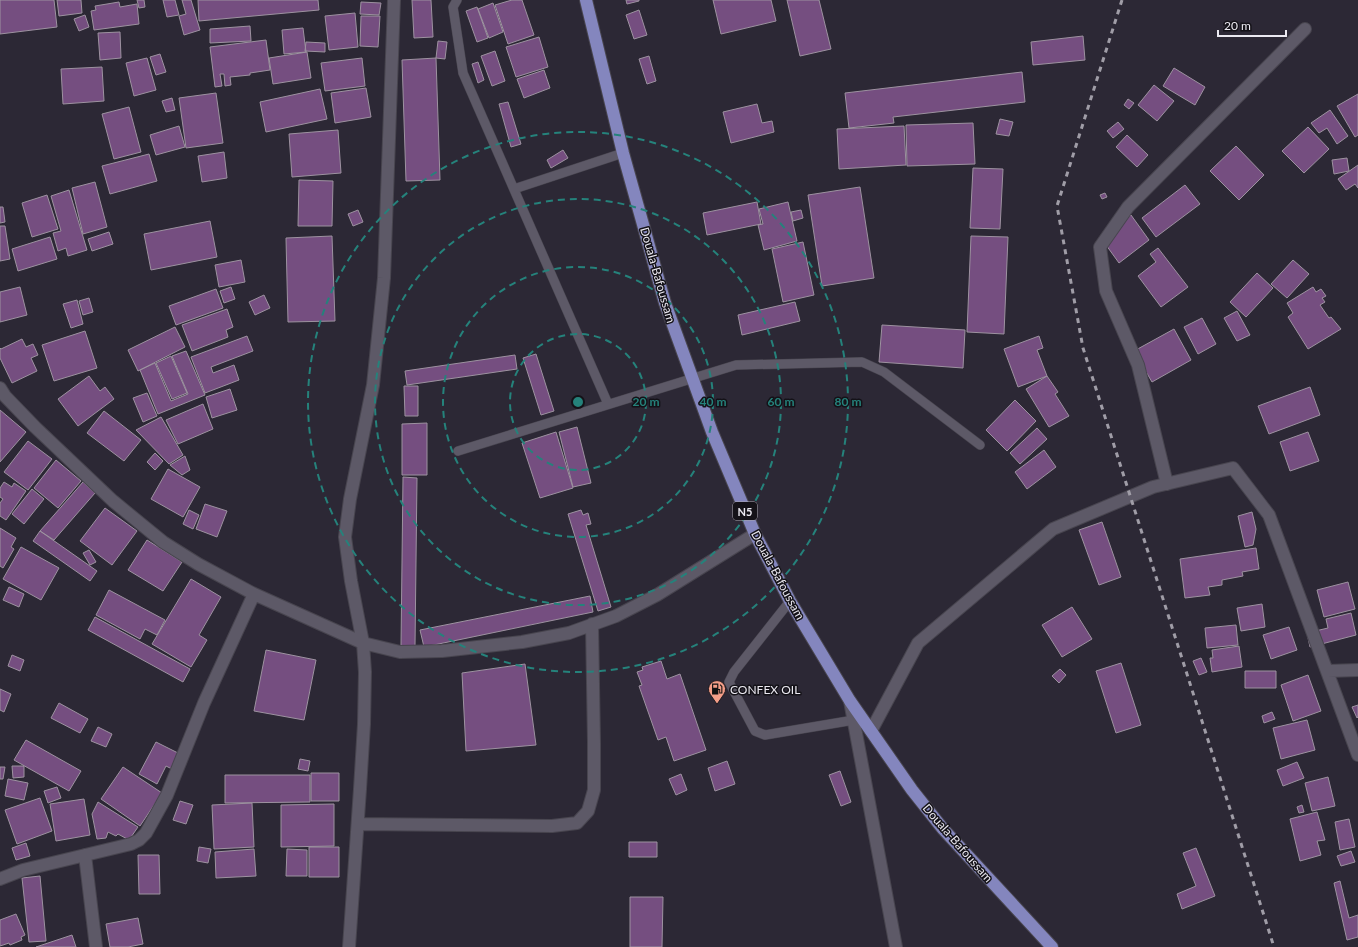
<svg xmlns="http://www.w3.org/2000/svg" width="1358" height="947" viewBox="0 0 1358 947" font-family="Lato,sans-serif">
	<rect width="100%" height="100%" fill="#2c2835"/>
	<!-- building -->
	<path fill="#754e80" stroke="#9d92a0" d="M0,0H54L57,27L0,34Z
		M57,0H81L82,13L59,16Z
		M137,0H144L145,7L139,8Z
		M163,0H175L179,15L167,17Z
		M182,0H191L200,30L184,35L179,16L186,14Z
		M198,0H318L319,10L199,21Z
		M412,0H431L433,37L414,38Z
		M512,0H522L534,35L508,44L495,5Z
		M626,0H639V1L627,4Z
		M713,0H771L776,21L721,34Z
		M787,0H819L831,49L800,56Z
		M119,2L120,7L137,4L139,24L94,30L91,11L96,10L95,6Z
		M361,2L381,3L379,15L360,14Z
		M493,3L503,32L489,38L478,9Z
		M477,7L488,38L477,42L466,11Z
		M639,10L647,35L634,39L626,15Z
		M355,13L358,47L329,50L325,16Z
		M85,15L89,27L79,31L74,19Z
		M361,16H380L378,47L360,46Z
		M250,26L251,41L210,43V29Z
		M303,28L306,52L284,54L282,30Z
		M120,32L121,58L100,60L98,33Z
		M1083,36L1085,60L1033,65L1031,42Z
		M539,37L548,67L516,77L506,47Z
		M266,40L270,70L250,73V75L230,77L231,85L225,86L224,74H220L222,86L215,87L210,47Z
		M438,41L447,42L445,59L436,58Z
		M306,42L325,43V52L305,51Z
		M495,51L505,81L492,86L481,56Z
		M307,52L311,78L273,84L269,58Z
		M160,54L166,72L156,75L150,57Z
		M649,56L656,81L647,84L639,59Z
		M147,58L156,90L134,96L126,63Z
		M362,58L365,86L325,91L321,63Z
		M436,58L440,180L406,181L402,60Z
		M478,62L484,80L478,83L472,64Z
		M102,67L104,101L63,104L61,69Z
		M1174,68L1205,87L1195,105L1163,86Z
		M544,70L550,88L524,98L517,79Z
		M1022,72L1025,102L893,117L894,123L849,128L845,93Z
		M1154,85L1174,101L1157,121L1138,105Z
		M366,88L371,117L335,123L331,93Z
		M320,89L327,119L266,132L260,102Z
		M216,93L223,143L186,148L179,98Z
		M1358,94V135L1355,137L1337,106Z
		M172,98L175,110L166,112L162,101Z
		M1128,99L1134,103L1129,109L1124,105Z
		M508,102L521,144L511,147L499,104Z
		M757,104L762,123L772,121L774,132L731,143L723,112Z
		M129,107L141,152L114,159L102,114Z
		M1330,110L1348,136L1337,144L1327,128L1319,133L1311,123Z
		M1000,119L1013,122L1009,136L996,134Z
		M1118,122L1124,129L1113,138L1107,131Z
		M973,123L975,164L907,166L906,125Z
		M179,126L185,147L156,155L150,135Z
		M904,126L906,165L839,169L837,129Z
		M1308,127L1329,149L1304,173L1282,151Z
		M338,130L341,173L292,177L289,134Z
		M1127,135L1148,155L1137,167L1116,147Z
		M1236,146L1264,175L1239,200L1210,171Z
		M563,150L568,158L551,168L547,160Z
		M224,152L227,178L202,182L198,156Z
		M149,154L157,181L110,194L102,166Z
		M1347,158L1349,171L1334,174L1332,160Z
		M1358,165V188L1355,184L1346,190L1338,179Z
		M973,168L1003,169L1000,229L970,228Z
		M299,180L333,181L332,226H298Z
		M95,182L107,227L83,234L72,188Z
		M1185,185L1200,204L1156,237L1142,218Z
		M860,187L874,278L822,286L808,195Z
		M69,190L87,250L68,256L66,248L58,251L53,233L61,231L51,196Z
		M1105,193L1107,197L1102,199L1100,195Z
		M47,195L58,229L32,237L22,203Z
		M757,202L761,224L707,235L703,213Z
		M788,202L797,241L764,250L758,225L763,224L759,209Z
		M0,207H3L5,222L0,223Z
		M358,210L363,222L353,226L348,214Z
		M801,210L803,218L793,221L791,212Z
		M1131,215L1149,240L1119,263L1101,238Z
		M210,221L217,257L151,270L144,234Z
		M0,226H5L10,259L0,261Z
		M109,232L113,244L92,251L88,239Z
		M332,236L335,321L288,322L286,238Z
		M971,236L1008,237L1004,334L967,332Z
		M50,237L57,259L18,271L12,249Z
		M803,242L814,295L783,302L772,249Z
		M1158,248L1188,287L1161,307L1138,276L1156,262L1150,254Z
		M241,260L245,282L219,287L215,265Z
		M1293,260L1309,274L1287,298L1271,284Z
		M1257,273L1273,288L1246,317L1230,302Z
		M20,287L27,315L0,322V292Z
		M231,287L235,299L224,303L220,291Z
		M1313,287L1316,292L1321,289L1326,296L1322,298L1325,302L1320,305L1329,318L1331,317L1341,329L1308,349L1288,317L1293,313L1287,303Z
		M216,289L223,308L176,325L169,306Z
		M264,295L270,308L255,315L249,302Z
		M89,298L93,312L83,315L79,301Z
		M77,300L83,324L71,328L63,304Z
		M795,302L800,321L742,335L738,315Z
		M227,309L233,327L226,330L228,337L192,351L182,325Z
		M1237,311L1250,335L1237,341L1224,318Z
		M1202,318L1216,344L1198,354L1184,327Z
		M882,325L965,330L963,368L879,362Z
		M175,327L185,347L138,371L128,350Z
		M1174,329L1191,360L1152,382L1134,351Z
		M85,331L97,368L54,381L42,345Z
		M247,336L253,351L211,367L213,373L234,365L239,380L205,393L191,357Z
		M1039,336L1043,348L1037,350L1047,376L1018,387L1004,349Z
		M22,339L26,347L33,344L38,355L31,358L37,371L12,383L0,358V348L1,349Z
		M186,351L205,395L158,414L140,370L155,363L171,401L188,394L172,356Z
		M536,354L554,411L541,415L523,358Z
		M515,355L517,369L407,385L405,371Z
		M171,356L187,393L172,399L156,363Z
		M89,376L100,391L105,387L114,399L78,426L58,399Z
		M1047,376L1058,392L1055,394L1069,416L1049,427L1026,389Z
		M404,386H418V416H405Z
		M1310,387L1320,415L1269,434L1258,406Z
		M230,389L237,410L212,418L206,397Z
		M147,393L157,416L143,422L133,398Z
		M1015,400L1036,421L1007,451L986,430Z
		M203,404L213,429L178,444L166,420Z
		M0,410L26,432L0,462Z
		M104,411L141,440L124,461L87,433Z
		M161,417L183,455L169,464L136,430Z
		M427,423V475H402V424Z
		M577,427L591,483L573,487L559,432Z
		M1037,428L1047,439L1020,464L1010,453Z
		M556,432L573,488L540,498L522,443Z
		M1308,432L1319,461L1290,471L1280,442Z
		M28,441L52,459L28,490L4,472Z
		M1044,450L1056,467L1027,489L1015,472Z
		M155,453L163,461L155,470L147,462Z
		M185,456L190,470L182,475L170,465Z
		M56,460L81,481L58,508L34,488Z
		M168,469L200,487L183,517L151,499Z
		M403,477L417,478L415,646H401Z
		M4,482L12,487L14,483L26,491L6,520L0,516V503L3,499L0,497V488Z
		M83,482L95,493L54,540L40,531Z
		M32,489L44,499L24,524L12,514Z
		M205,504L227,511L217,537L196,529Z
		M105,508L137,531L112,565L80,541Z
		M189,510L199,515L193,529L183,524Z
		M581,510L583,515L588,513L591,524L586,525L611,607L598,611L568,514Z
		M1252,512L1256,529L1253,545L1245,547L1238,516Z
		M1102,522L1121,577L1099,585L1079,530Z
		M0,528L16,538L11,547L14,549L3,568L0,566Z
		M40,531L97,571L90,581L33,541Z
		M147,540L182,562L163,591L128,570Z
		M21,547L59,568L41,600L3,579Z
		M1256,548L1259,569L1242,572L1243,576L1222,580V585L1208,587L1210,595L1185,598L1180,559Z
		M89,550L96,562L90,565L83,553Z
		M191,579L221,597L199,635L207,640L191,667L152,644Z
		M1348,582L1355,609L1324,617L1317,590Z
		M9,587L24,594L19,607L3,600Z
		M109,590L165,620L157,635L145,629L140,639L96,615Z
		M590,596L593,612L424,647L420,630Z
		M1262,604L1265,627L1241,631L1237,608Z
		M1072,607L1092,639L1062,657L1042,625Z
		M1351,613L1356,635L1310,647L1307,633L1328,628L1326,619Z
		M95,617L190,669L183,682L88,630Z
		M1236,625L1238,645L1207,648L1205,628Z
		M1289,627L1297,650L1271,659L1263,635Z
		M1239,646L1242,667L1212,672L1210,658H1213L1212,650Z
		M266,650L316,660L304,720L254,711Z
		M12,655L24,660L20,671L8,666Z
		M1201,658L1207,672L1199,675L1193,661Z
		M661,661L667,679L680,674L706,750L674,761L666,737L658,740L639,686L642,685L637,672L643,670L642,667Z
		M1121,663L1141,725L1116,733L1096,671Z
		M525,664L536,745L466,751L462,673Z
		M1060,669L1066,675L1059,683L1052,676Z
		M1245,671H1276V688H1245Z
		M1308,675L1321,711L1293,721L1281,685Z
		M0,689L11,694L4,712L0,710Z
		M59,703L88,719L80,733L51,718Z
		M1358,705V717L1357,718L1352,707Z
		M1272,712L1275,719L1264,723L1262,716Z
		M1307,720L1315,750L1281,759L1273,728Z
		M98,727L112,734L106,747L91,741Z
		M26,740L81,771L69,791L14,760Z
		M156,742L180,754L172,769L166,766L157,784L139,774Z
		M300,759L310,761L308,771L298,769Z
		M727,761L735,784L715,791L708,768Z
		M1297,762L1304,778L1283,786L1277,770Z
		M12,766H24V777L13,778Z
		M0,767H5L3,779H0Z
		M123,767L162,793L140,826L101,799Z
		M840,771L851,802L841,806L829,775Z
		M311,773H339V801H311Z
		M681,774L687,790L676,795L669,779Z
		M225,775H310V802L225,803Z
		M1328,777L1335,806L1312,811L1305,783Z
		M8,779L28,783L24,800L5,796Z
		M57,787L61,798L48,803L44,791Z
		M40,798L52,831L17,844L5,810Z
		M84,799L90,835L56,841L50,804Z
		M180,801L193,805L186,824L173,820Z
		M98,802L138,827L129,840L118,834L116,836L108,832L106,838L97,839L92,814Z
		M252,803L254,847L214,849L212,805Z
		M334,804V846L281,847V805Z
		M1302,805L1304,812L1299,813L1297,807Z
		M1317,812L1325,840L1317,841L1321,855L1300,861L1290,819Z
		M1349,819L1355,847L1340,850L1335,822Z
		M629,842H657V857H629Z
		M26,843L30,856L16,860L12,848Z
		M199,847L211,849L208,863L197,861Z
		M309,847H339V877H309Z
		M1196,848L1215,896L1182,909L1177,894L1196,886L1183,853Z
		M254,849L256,876L216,878L215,852Z
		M287,849L307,850V876H286Z
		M1351,851L1355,862L1341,866L1337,856Z
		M138,855H159L160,894H139Z
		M40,876L46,941L29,942L22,878Z
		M1340,881L1349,918L1358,915V937L1347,940L1334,883Z
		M630,897H663L662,947H630Z
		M16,914L25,935L21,937L22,940L10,945L9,943L0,946V920Z
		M138,918L143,944L128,947H110L106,924Z
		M72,935L76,947H36Z"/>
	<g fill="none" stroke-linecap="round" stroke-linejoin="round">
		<!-- service casing -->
		<g stroke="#48454f" stroke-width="10">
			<path id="service" d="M457,0L453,7L463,73L608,404
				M514,189L623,153
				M458,451L736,365L862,362L884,372L980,445
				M790,601L734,672L729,682L755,731L765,735L854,720"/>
		</g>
		<!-- minor casing -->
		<g stroke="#48454f" stroke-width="14">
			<path id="minor" d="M0,388L5,396L35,427L113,501L163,542L198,564L254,594L363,643L400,652L442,651L522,642L569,633L616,616L657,595L755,534
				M1167,484L1138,365L1106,291L1100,247L1128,207L1305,29
				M1328,671L1358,670
				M850,701L896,947
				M871,731L918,643L1053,529L1153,487L1233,468L1269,515L1358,755
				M358,824L552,826L577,823L588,811L594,790V743L592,624
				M85,855L96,947
				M0,879L23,870L131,844L139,840L146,833L167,795L204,703L254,594
				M349,947L360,789L364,724L365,672L363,643L351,581L345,537L350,499L373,385L384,278L394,0"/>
		</g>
		<!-- trunk casing -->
		<g stroke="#48454f" stroke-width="14">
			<path id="trunk" d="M586,0L623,153L665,303L712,432L755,534L790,601L850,701L912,790L943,829L1052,947"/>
		</g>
		<!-- service -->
		<use href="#service" stroke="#5d5967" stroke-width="9"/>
		<!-- minor -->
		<use href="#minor" stroke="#5d5967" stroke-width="12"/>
		<!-- trunk -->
		<use href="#trunk" stroke="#8486be" stroke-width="12"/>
		<!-- rail -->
		<path stroke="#a09da7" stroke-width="3" stroke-dasharray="5 5" stroke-linecap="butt" d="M1122,0L1057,206L1083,348L1274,947"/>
	</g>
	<!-- distance rings -->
	<g fill="none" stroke="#25827b" stroke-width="2" stroke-dasharray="7 5">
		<circle cx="578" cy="402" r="68"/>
		<circle cx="578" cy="402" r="135"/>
		<circle cx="578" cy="402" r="203"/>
		<circle cx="578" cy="402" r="270"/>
	</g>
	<!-- icons -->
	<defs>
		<g id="fuel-pin" transform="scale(0.9)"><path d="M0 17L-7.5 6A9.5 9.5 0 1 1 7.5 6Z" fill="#f49e88" stroke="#141218"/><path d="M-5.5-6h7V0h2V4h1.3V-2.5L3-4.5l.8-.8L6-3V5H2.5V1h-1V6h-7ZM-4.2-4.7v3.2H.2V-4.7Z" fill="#111"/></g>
	</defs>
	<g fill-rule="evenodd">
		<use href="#fuel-pin" x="717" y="689"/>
	</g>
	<g text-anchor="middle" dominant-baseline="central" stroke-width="3" stroke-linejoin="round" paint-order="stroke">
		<!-- shield labels -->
		<rect fill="#141218" stroke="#aaa8b0" stroke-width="1" x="733" y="502" width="24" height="18" rx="3"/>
		<g font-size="11" font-weight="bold" fill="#ebe9f1">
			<text x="745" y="511">N5</text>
		</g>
		<!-- street labels -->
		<g font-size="12" fill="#ebe9f1" stroke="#141218">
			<text transform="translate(658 275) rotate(74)">Douala-Bafoussam</text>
			<text transform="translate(778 575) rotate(62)">Douala-Bafoussam</text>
			<text transform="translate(958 843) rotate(49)">Douala-Bafoussam</text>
		</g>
		<!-- poi labels -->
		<g font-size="12" fill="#ebe9f1" stroke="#141218" text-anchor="start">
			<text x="730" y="689">CONFEX OIL</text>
		</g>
	</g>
	<circle cx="578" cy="402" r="6" fill="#25827b" stroke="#141218" stroke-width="2"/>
	<g font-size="12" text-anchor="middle" font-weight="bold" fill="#25827b" stroke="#141218" stroke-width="3" stroke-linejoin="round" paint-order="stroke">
		<text x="646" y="406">20 m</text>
		<text x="713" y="406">40 m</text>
		<text x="781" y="406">60 m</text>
		<text x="848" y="406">80 m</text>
	</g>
	<!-- scale -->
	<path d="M1218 30v6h68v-6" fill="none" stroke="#ebe9f1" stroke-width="2"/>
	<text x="1224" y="30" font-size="12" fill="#ebe9f1" stroke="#141218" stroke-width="3" paint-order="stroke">20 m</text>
</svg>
